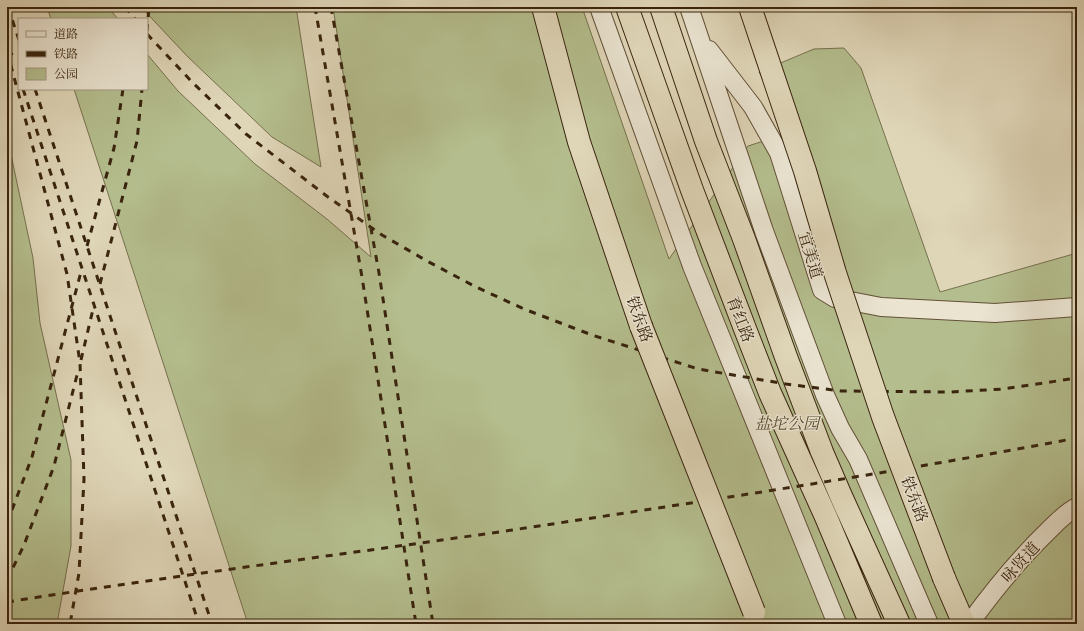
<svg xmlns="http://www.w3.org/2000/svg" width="1084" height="631" viewBox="0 0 1084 631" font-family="'Gentium Book Plus','Noto Serif SC',serif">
	<rect width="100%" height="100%" fill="#dfd6b8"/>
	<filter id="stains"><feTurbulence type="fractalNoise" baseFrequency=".005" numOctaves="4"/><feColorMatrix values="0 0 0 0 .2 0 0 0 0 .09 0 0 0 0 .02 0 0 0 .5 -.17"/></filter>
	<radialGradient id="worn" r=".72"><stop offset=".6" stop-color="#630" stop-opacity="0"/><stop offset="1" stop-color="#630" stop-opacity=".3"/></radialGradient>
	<!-- green -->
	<path fill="#b4bd8d" stroke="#76704e" d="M47,7H108L118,19H51Z
		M141,7H296L321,167L272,137L187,56Z
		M333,7H582L669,259L748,146L792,132L759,72L814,49L844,48L861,68L940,292L1077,253V624H248L74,89H147V54L178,91L255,164L327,219L371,257Z
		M7,136L33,258L40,323L71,460V546L57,624H7Z"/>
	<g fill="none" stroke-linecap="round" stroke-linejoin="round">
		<!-- minor casing -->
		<g stroke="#625038" stroke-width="20">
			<path id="minor" d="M599,7L692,266L837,624
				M689,7L764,231L825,395L840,428L858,459L929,624
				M709,50L753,107L779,153L822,290L835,298L881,307L995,313L1077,307
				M969,624C993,591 1018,560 1047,532C1056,523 1065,513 1077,507"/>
		</g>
		<!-- highway casing -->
		<g stroke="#39240e" stroke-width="24">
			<path id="highway" d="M543,7L579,142L641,326
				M627,7L692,190L747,334L770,393L826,517L871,624
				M661,7L706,141L744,239L786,357L822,452L841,496L899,624
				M944,578L964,624"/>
		</g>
		<!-- minor -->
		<use href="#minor" stroke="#eae4d1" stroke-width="18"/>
		<!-- highway -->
		<use href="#highway" stroke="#dfd6b8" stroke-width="22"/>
		<!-- rail -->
		<path stroke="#39240e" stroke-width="3" stroke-dasharray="7 7" stroke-linecap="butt" d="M8,7L19,40
			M125,7L135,19
			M315,7L362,277L416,624
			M331,7L379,273L433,624
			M147,31L149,7
			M147,34L193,83L246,134L328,197L382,235L427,261L476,287L524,309L592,335L698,369L786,384L841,391L950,392L1003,389L1077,378
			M7,40L12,55
			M7,51L67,274L80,363L84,479L79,573L70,624
			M23,89L199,624
			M35,89L212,624
			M87,246L114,148L123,89
			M100,284L137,141L142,89
			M81,360L94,305
			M7,523L32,457L82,268
			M7,580L24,545L54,466L77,375
			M7,602C177,575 348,554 519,529C705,501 892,473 1077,438"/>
		<!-- highway-bridge casing -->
		<g stroke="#39240e" stroke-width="24" stroke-linecap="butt">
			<path id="highway-bridge" d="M750,7L805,171L835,273L883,417L944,578
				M641,326L754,612"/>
		</g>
		<!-- highway-bridge -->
		<use href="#highway-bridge" stroke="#dfd6b8" stroke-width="22"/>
	</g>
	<g text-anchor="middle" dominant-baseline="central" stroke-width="3" stroke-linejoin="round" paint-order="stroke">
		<!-- street labels -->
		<g font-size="16" fill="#39240e" stroke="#eae4d1">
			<text transform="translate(811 255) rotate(73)">宜美道</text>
			<text transform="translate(640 319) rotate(70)">铁东路</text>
			<text transform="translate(741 319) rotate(69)">育红路</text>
			<text transform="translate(915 499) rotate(69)">铁东路</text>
			<text transform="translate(1020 562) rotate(-48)">咏贤道</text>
		</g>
		<!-- park labels -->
		<g font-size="16" font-style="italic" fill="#584a2e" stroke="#eae4d1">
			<text x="787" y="423">盐坨公园</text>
		</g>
	</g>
	<!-- margin -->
	<rect width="1084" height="631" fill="none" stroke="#dfd6b8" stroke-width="24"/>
	<rect x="8" y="8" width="1068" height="615" fill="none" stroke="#39240e" stroke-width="2"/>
	<rect x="12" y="12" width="1060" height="607" fill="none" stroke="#39240e"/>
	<!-- legend -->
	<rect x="18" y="18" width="130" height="72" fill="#eae4d1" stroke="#a39783"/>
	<rect x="26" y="31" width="20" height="6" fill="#eae4d1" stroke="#a39783"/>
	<text x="54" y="38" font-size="12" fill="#39240e">道路</text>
	<rect x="26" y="51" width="20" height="6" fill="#39240e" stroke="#a39783"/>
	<text x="54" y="58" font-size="12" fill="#39240e">铁路</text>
	<rect x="26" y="68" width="20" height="12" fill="#b4bd8d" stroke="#a39783"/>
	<text x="54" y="78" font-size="12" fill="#39240e">公园</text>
	<rect width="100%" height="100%" filter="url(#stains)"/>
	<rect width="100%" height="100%" fill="url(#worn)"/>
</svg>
